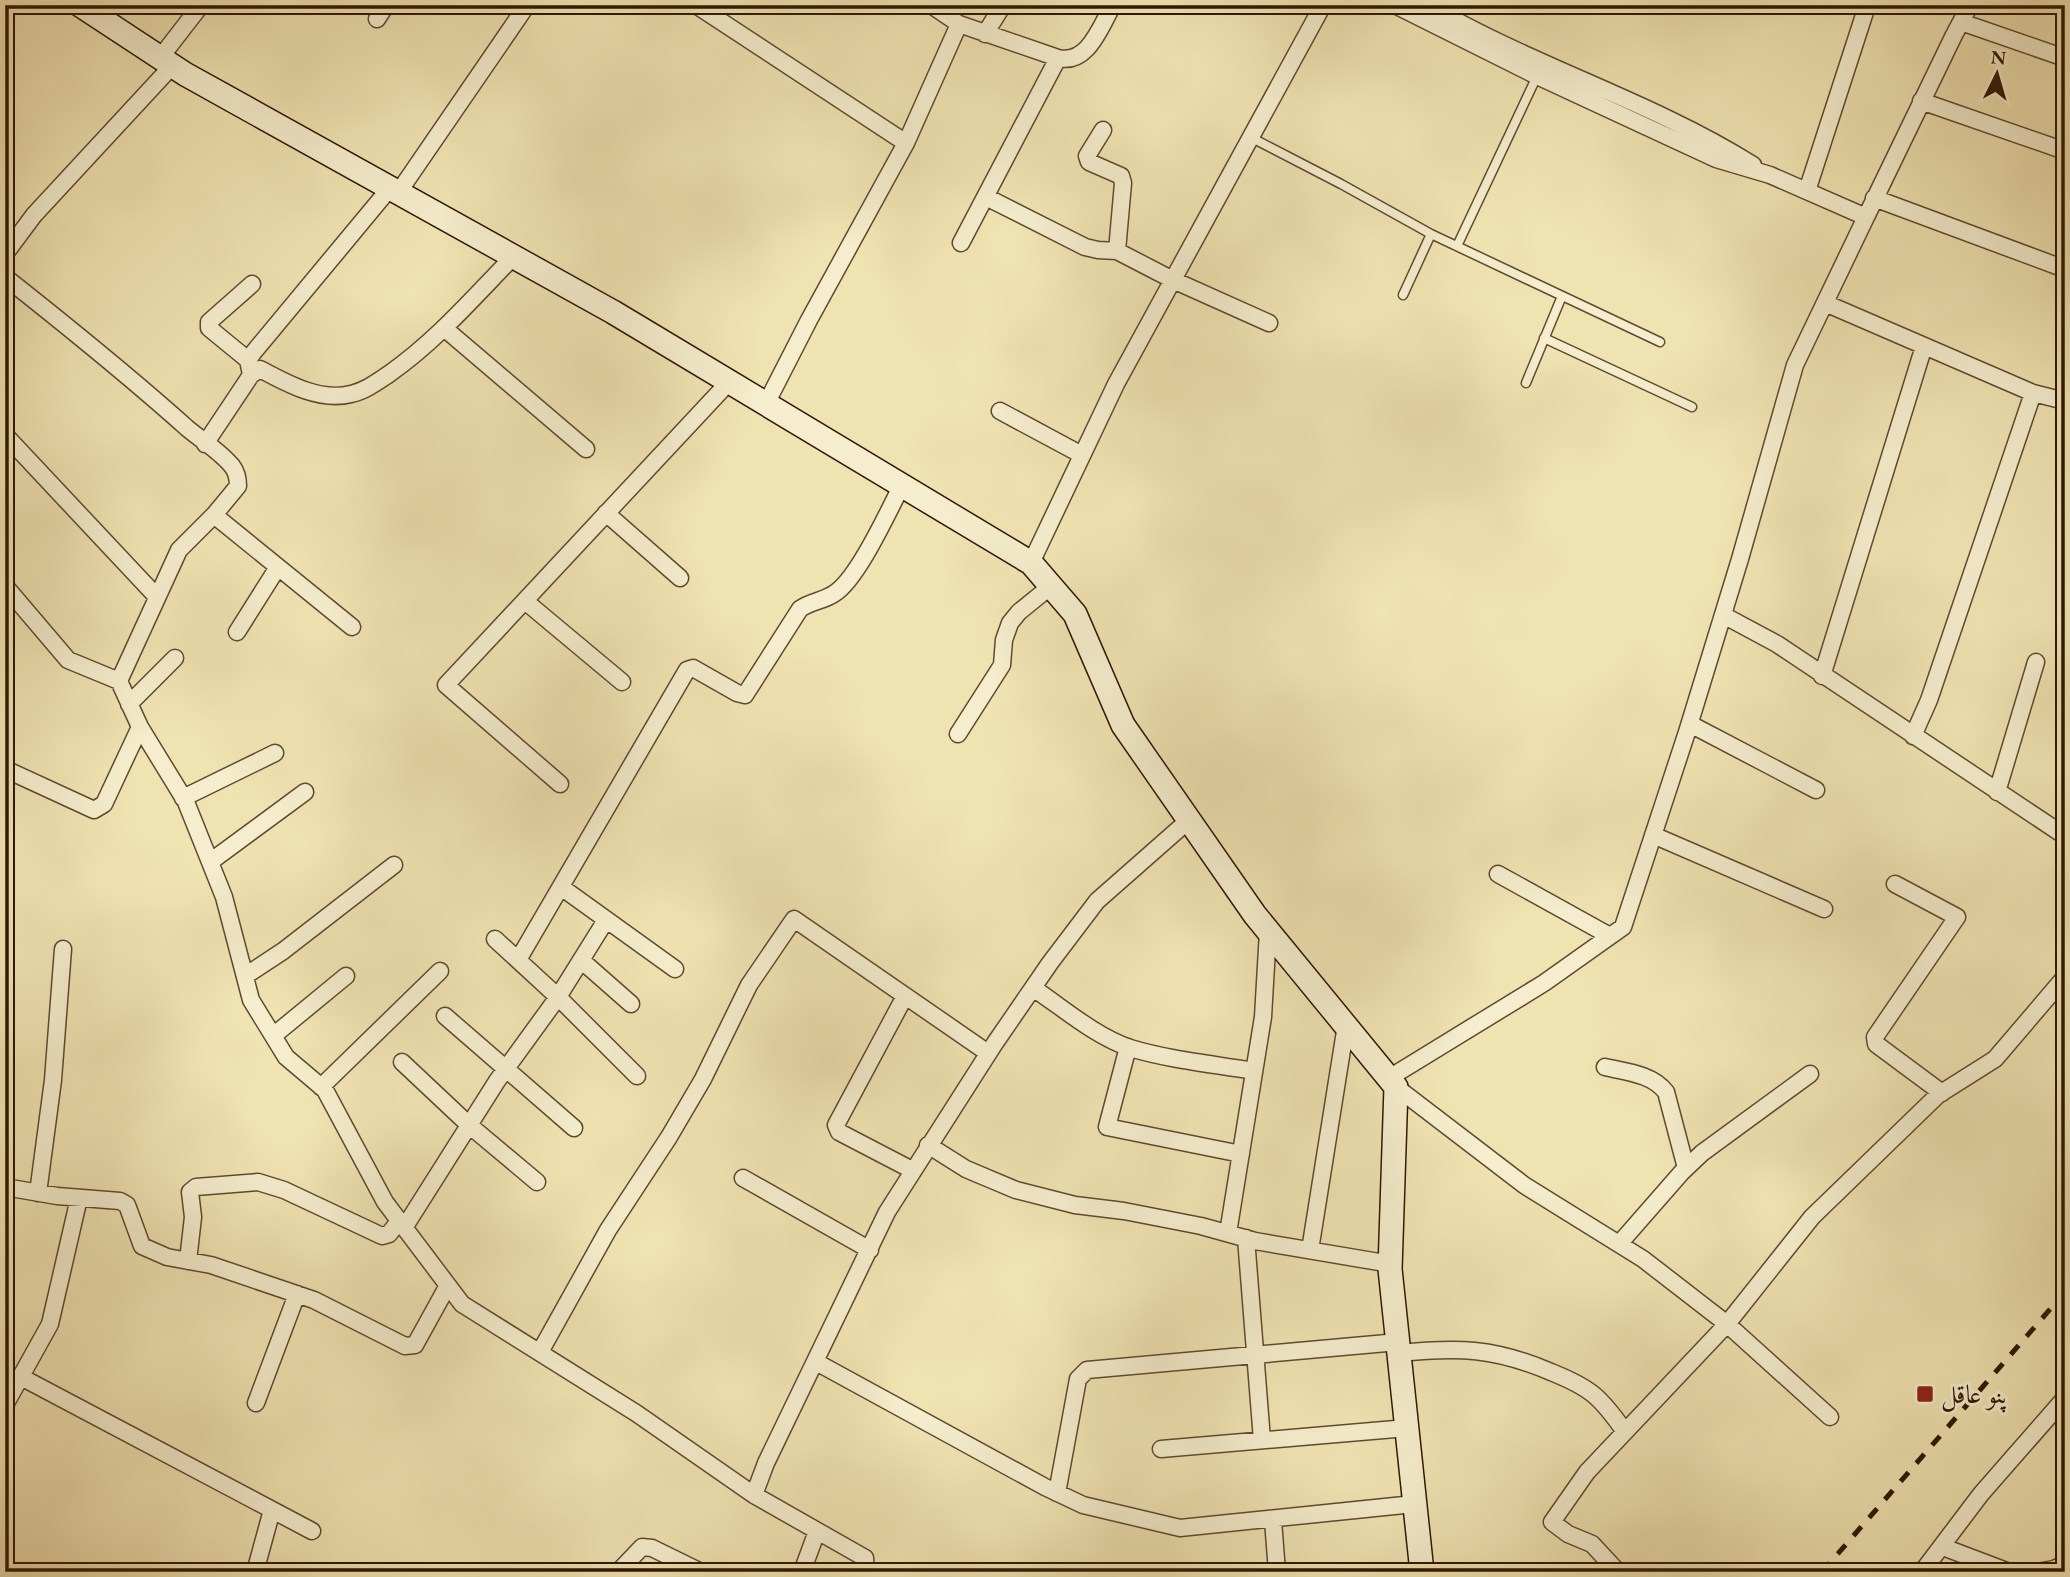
<svg xmlns="http://www.w3.org/2000/svg" width="2070" height="1577" viewBox="0 0 2070 1577" font-family="'EB Garamond',Amiri,serif">
	<rect width="100%" height="100%" fill="#f0e3b2"/>
	<filter id="stains"><feTurbulence type="fractalNoise" baseFrequency=".00286" numOctaves="4"/><feColorMatrix values="0 0 0 0 .2 0 0 0 0 .09 0 0 0 0 .02 0 0 0 .5 -.17"/></filter>
	<radialGradient id="worn" r=".72"><stop offset=".6" stop-color="#630" stop-opacity="0"/><stop offset="1" stop-color="#630" stop-opacity=".3"/></radialGradient>
	<g fill="none" stroke-linecap="round" stroke-linejoin="round">
		<!-- lane casing -->
		<g stroke="#5e4a2f" stroke-width="11">
			<path id="lane" d="M1252,138L1341,184L1431,234L1660,342
				M1457,246L1537,76
				M1403,295L1431,234
				M1544,338L1692,407
				M1526,383L1562,296"/>
		</g>
		<!-- street casing -->
		<g stroke="#5e4a2f" stroke-width="19">
			<path id="street" d="M696,5L906,143
				M931,5L959,24L1058,58C1088,65 1100,27 1113,5
				M1428,5C1532,66 1651,101 1753,165
				M377,19L386,5
				M1961,22L2065,58
				M985,34L1003,5
				M160,58L201,5
				M1921,101L2065,151
				M1103,130L1087,156L1089,162L1121,176L1123,183L1117,251
				M1807,191L1865,12
				M398,193L527,5
				M1874,198L2065,269
				M992,200L1085,247L1098,250L1117,251L1173,280L1269,323
				M1866,217L1954,35L1970,5
				M961,243L1058,58
				M5,254L34,215L172,66
				M5,277C67,326 128,375 187,428C201,440 220,451 232,466C236,471 238,479 238,486L214,515L179,550L119,681
				M1825,303L2033,393L2065,401
				M444,328L586,449
				M248,360L209,328V322L252,284
				M251,375L248,360L253,353L390,188
				M766,404L809,320L906,143L959,24
				M1000,411L1082,455
				M5,435L157,597
				M205,444L251,375L260,369C286,383 320,402 351,394C365,391 377,382 389,374C436,341 473,298 513,257
				M606,513L680,578
				M214,515L352,627
				M1031,563L1116,384L1323,5
				M5,586L68,660L119,681L140,727L186,802L224,897L251,1000L286,1057L325,1090L385,1202L462,1304L636,1413L754,1495L865,1558L866,1572
				M525,601L622,682
				M1723,615L1777,644L2065,836
				M237,632L278,567
				M1822,676L1924,346
				M129,704L175,658
				M1690,724L1816,790
				M958,734L1002,665L1004,640L1010,623L1019,612L1051,586
				M1913,736L1929,700L2033,393
				M5,769L94,810L104,804L140,727
				M560,784L446,685L729,382
				M1997,792L2036,662
				M183,798L275,753
				M1653,835L1824,909
				M210,862L305,792
				M1498,874L1610,936
				M1895,884L1957,917L1875,1037L1876,1044L1942,1093
				M561,887L675,969
				M495,939L558,997L637,1076
				M518,960L687,670L693,668L737,693L745,695L800,609C811,601 824,601 835,593C858,578 888,512 902,485
				M581,960L631,1004
				M245,976L283,951L394,865
				M1033,988C1063,1008 1095,1036 1130,1048C1170,1060 1213,1064 1254,1071
				M905,996L836,1125L839,1132L912,1170
				M445,1016L574,1128
				M273,1036L346,976
				M1128,1047L1107,1127L1241,1154
				M402,1062L469,1125L537,1182
				M1605,1067C1627,1072 1652,1074 1666,1092L1686,1168
				M1389,1078L1544,983L1623,927L1687,732L1740,559L1795,365L1866,217L1770,175L1716,159L1537,76L1395,5
				M321,1087L440,971
				M1396,1087L1524,1185L1643,1259L1727,1324L1830,1417
				M928,1145L966,1169L1016,1190L1075,1205L1124,1211L1201,1226L1255,1241L1391,1264
				M743,1178L870,1250
				M5,1187L57,1196L120,1201L127,1205L142,1246L167,1257L211,1265L314,1300L405,1346L415,1345L447,1287
				M38,1193L53,1080L63,949
				M404,1228L497,1081L558,997L606,920
				M1228,1233L1263,1017L1268,931
				M1246,1238L1262,1440
				M1619,1244L1682,1172L1702,1153L1810,1074
				M1310,1250L1346,1025
				M188,1261L193,1217L190,1192L196,1187L258,1182L284,1190L382,1236L389,1234L399,1221
				M540,1352L608,1230L669,1137L703,1079L749,985L794,919L988,1053
				M1399,1353C1459,1347 1495,1348 1551,1372C1566,1378 1582,1385 1594,1395C1606,1405 1616,1419 1625,1432
				M816,1362L1045,1487L1083,1505L1180,1528L1414,1504
				M21,1377L312,1531
				M256,1403L297,1294
				M5,1405L50,1324L79,1198
				M1161,1449L1407,1428
				M1057,1493L1078,1379L1087,1370L1398,1342
				M754,1495L766,1463L887,1212L995,1043L1050,963L1097,901L1189,820
				M1273,1520L1277,1572
				M1943,1547L2009,1572
				M621,1569L642,1547L652,1548L701,1572
				M255,1572L272,1510
				M802,1572L817,1531
				M1618,1572L1592,1544L1568,1534L1552,1522L1587,1472L1727,1324L1812,1217L1938,1095L1995,1059L2065,977
				M1922,1572L1981,1494L2065,1398
				M2037,1572L2054,1569L2065,1564"/>
		</g>
		<!-- secondary casing -->
		<g stroke="#2e1703" stroke-width="26">
			<path id="secondary" d="M80,5L185,74L613,312L1031,563L1075,614L1123,725L1255,915L1396,1087L1390,1269L1422,1572"/>
		</g>
		<!-- lane -->
		<use href="#lane" stroke="#f5edcd" stroke-width="8"/>
		<!-- street -->
		<use href="#street" stroke="#f5edcd" stroke-width="16"/>
		<!-- secondary -->
		<use href="#secondary" stroke="#f5edcd" stroke-width="23"/>
		<!-- rail -->
		<path stroke="#2e1703" stroke-width="5" stroke-dasharray="12 12" stroke-linecap="butt" d="M1822,1572L2065,1292"/>
	</g>
	<!-- markers -->
	<rect fill="#8f2418" stroke="#f5edcd" stroke-width="2.5" x="1916" y="1385" width="18" height="18" rx="3.5"/>
	<g text-anchor="middle" dominant-baseline="central" stroke-width="6" stroke-linejoin="round" paint-order="stroke">
		<!-- poi labels -->
		<g font-size="26" fill="#2e1703" stroke="#f5edcd" text-anchor="start">
			<text x="1941" y="1394">پنو عاقل</text>
		</g>
	</g>
	<!-- margin -->
	<rect width="2070" height="1577" fill="none" stroke="#f0e3b2" stroke-width="28"/>
	<rect x="7" y="7" width="2056" height="1563" fill="none" stroke="#2e1703" stroke-width="3.5"/>
	<rect x="14" y="14" width="2042" height="1549" fill="none" stroke="#2e1703" stroke-width="2"/>
	<!-- north arrow -->
	<g transform="translate(1997 74) rotate(5)" stroke="#f5edcd" stroke-width="5" paint-order="stroke">
	<path d="M0-5L12 26L0 18L-12 26Z" fill="#2e1703"/>
	<text y="-10" font-size="19" font-weight="bold" text-anchor="middle" fill="#2e1703">N</text>
	</g>
	<rect width="100%" height="100%" filter="url(#stains)"/>
	<rect width="100%" height="100%" fill="url(#worn)"/>
</svg>
